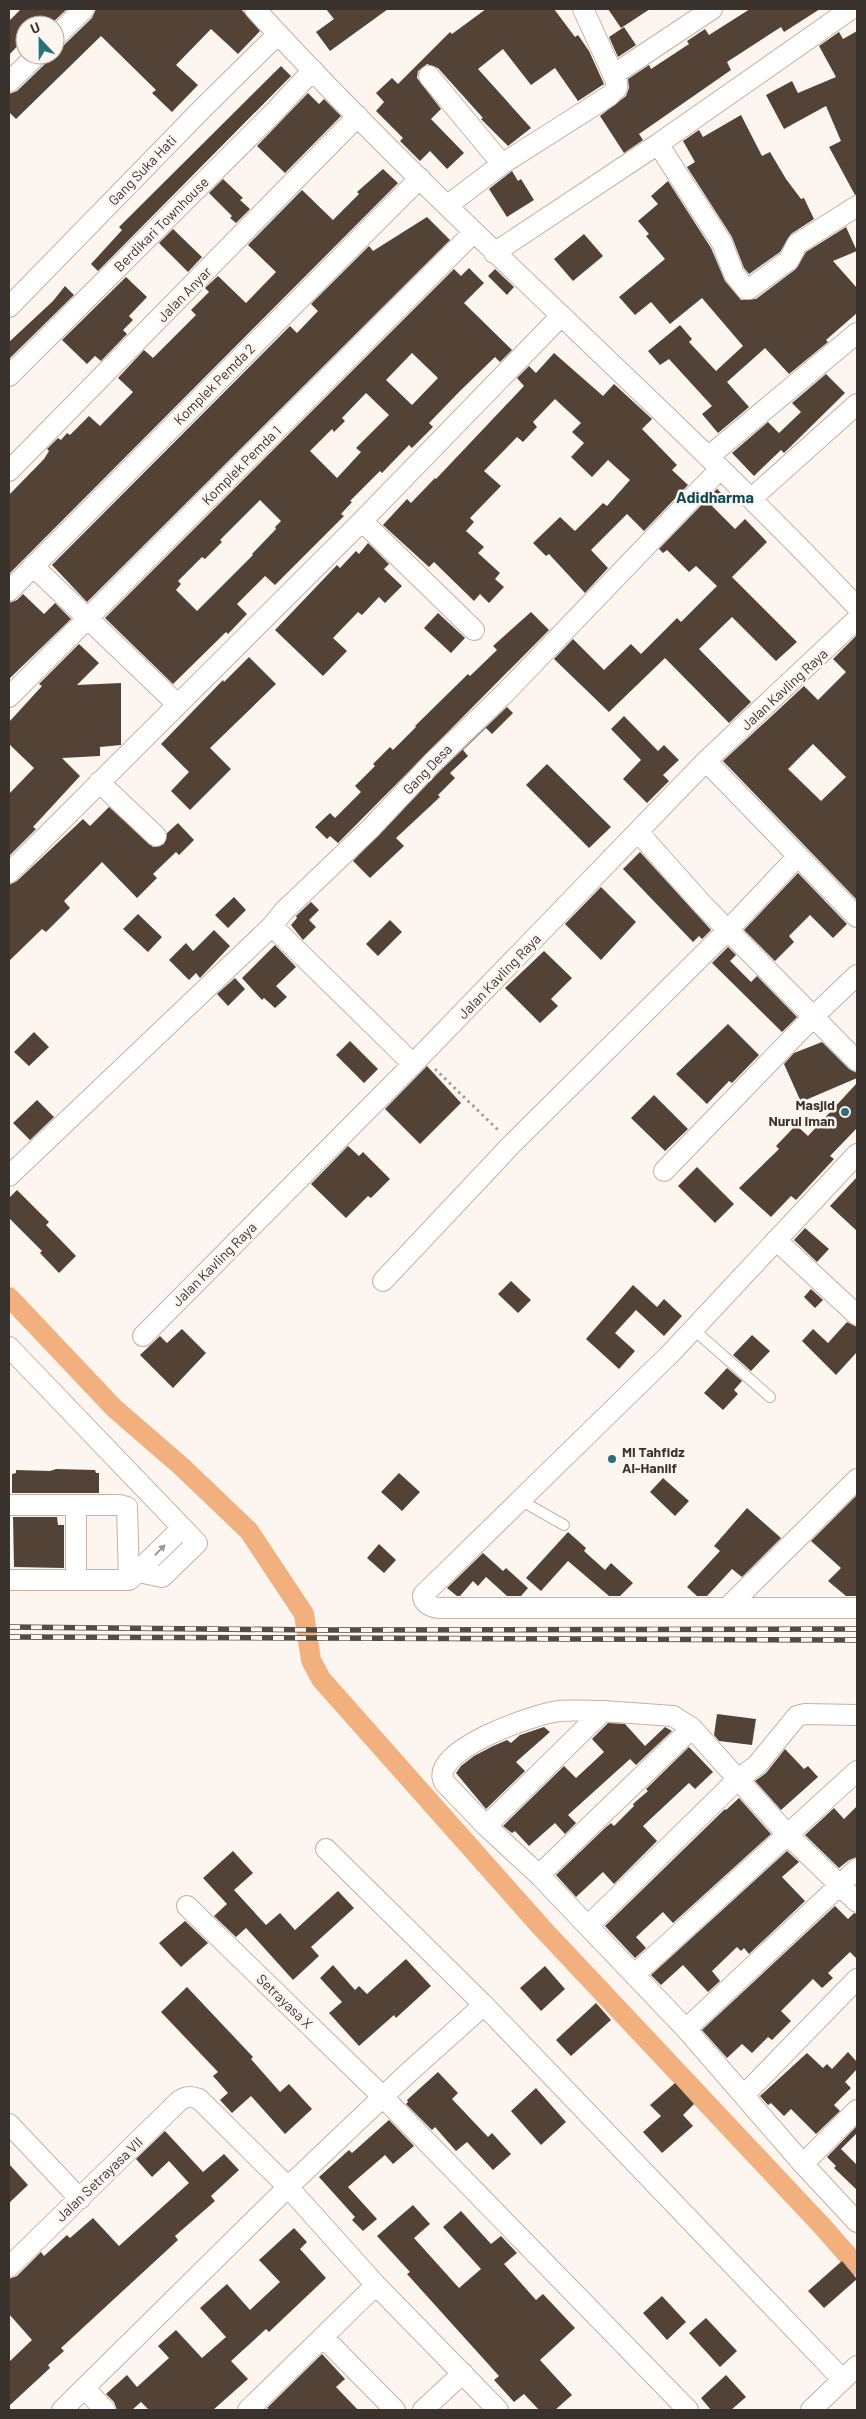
<svg xmlns="http://www.w3.org/2000/svg" width="866" height="2419" viewBox="0 0 866 2419" font-family="Barlow,sans-serif">
	<rect width="100%" height="100%" fill="#fdf5ef"/>
	<g fill="none" stroke-linecap="round" stroke-linejoin="round">
		<!-- canal -->
		<path stroke="#f1b07d" stroke-width="20" d="M9,1297L114,1408L181,1466L249,1531L304,1614L311,1660L321,1679L541,1927L823,2227L857,2266"/>
	</g>
	<!-- building -->
	<path fill="#534337" fill-rule="evenodd" d="M21,9H67L50,25H25V38L9,55V21Z
		M96,9H241L260,31L238,54L211,29L176,65L198,85L172,112L152,93L156,90L101,36L16,119L9,112V94L17,91L45,64L49,55H55V49L63,46L92,18Z
		M326,9H388L330,51L316,32L334,19Z
		M486,9H554L575,37L578,35L589,51L604,84L578,101L555,68L531,85L503,49L478,69L531,128L508,146L481,119L483,118L438,68L427,64L418,71L417,78L441,109L431,119L464,153L447,169L430,151L420,161L400,141L403,138L376,111L384,102L376,93L392,78L398,84L450,32L452,34Z
		M608,9H650L621,28Z
		M750,9H820L784,32L781,27L727,62L731,70L639,134L643,140L624,153L600,116L626,96L629,88L628,79L649,65L651,69L689,44L687,41L705,29L709,35Z
		M624,27L636,45L618,57L609,37Z
		M857,31V194L855,195L829,147L841,141L826,106L784,129L766,95L792,81L798,93L836,77L819,46L839,32L843,39Z
		M281,66L291,76L98,271L91,264L122,230L119,227Z
		M308,93L319,104L324,99L341,116L285,173L257,146Z
		M741,115L762,156L770,152L786,179L801,199L804,198L814,219L791,234L780,252L749,274L744,268L732,237L687,167L695,162L683,141L699,130L703,137Z
		M383,169L398,183L9,574V495L44,459L49,451L47,449L58,438L61,440L67,433L70,435L89,416L100,426L133,392L118,378L144,350L153,358L196,315L191,310L209,292L205,288L218,276L246,303L276,272L248,245L302,190L333,220L359,194L357,192Z
		M512,171L518,181L521,179L534,200L507,217L489,189Z
		M223,179L243,198L240,200L250,209L236,223L230,218L232,216L209,193Z
		M668,181L711,248L725,281L741,300L756,299L796,269L806,252L846,227L857,251L833,261L857,288V313L826,340L828,342L789,374L765,348L727,382L749,407L718,433L702,414L712,406L669,359L660,365L648,351L680,325L692,339L689,342L716,371L743,346L702,298L670,324L651,302L635,315L619,297L665,259L646,236L649,234L638,221L658,204L651,196Z
		M427,217L450,240L87,602L52,565L290,326L297,333L318,311L311,304L369,246L373,251Z
		M173,229L202,257L188,272L159,243Z
		M584,234L603,256L573,281L554,259Z
		M469,268L484,283L464,303L512,350L500,362L495,357L460,391L429,423L433,427L412,448L409,445L382,473L380,471L350,501L352,502L341,514L344,516L275,585L265,576L237,604L247,614L228,634L226,632L173,684L105,618L454,269L461,276ZM412,353L438,378L412,405L386,380ZM366,393L389,415L356,448L361,452L337,478L310,451L332,429L334,432L345,421L342,418ZM260,500L281,521L275,527L276,529L252,554L253,555L197,611L176,590L181,584L178,581L202,557L205,559L222,542L220,540Z
		M495,269L514,287L507,295L488,276Z
		M126,277L147,297L129,316L133,320L123,330L127,334L101,361L95,356L87,364L62,340Z
		M65,286L74,295L9,359V342L53,301Z
		M554,353L603,396L614,384L652,419L642,429L677,465L672,470L688,485L644,531L627,514L591,550L608,568L585,593L549,554L546,556L533,543L560,517L575,531L603,503L607,506L630,480L608,460L592,477L571,457L584,443L572,432L581,423L555,399L533,422L537,427L523,442L517,437L484,471L501,486L470,518L474,522L466,531L484,547L478,553L500,573L495,579L504,587L489,603L480,594L474,601L434,562L429,567L383,525L407,499L411,503L435,478L436,479L524,386L517,378L529,366L536,373Z
		M826,374L845,393L784,453L781,450L754,476L732,453L768,422L779,433L801,412L792,403Z
		M717,489L723,495L712,506L735,529L745,519L767,542L732,577L797,642L776,661L732,617L699,649L751,702L729,723L665,658L609,712L554,659L573,639L604,670L631,644L641,654L677,618L681,622L717,586L696,566L689,572L667,550L663,553L659,549Z
		M368,543L389,564L384,569L402,586L385,603L379,597L362,615L358,612L333,638L347,651L323,676L275,630L337,565L340,568L356,551L359,554Z
		M23,594L44,614L55,603L71,619L9,679V603L17,600Z
		M531,612L549,630L338,843L330,836L327,839L315,827L330,813L335,818L361,792L355,786L375,766L373,764L390,747L393,750L416,727L415,726L468,674L470,676L497,650L493,646Z
		M438,613L465,638L451,653L424,628Z
		M857,635V900L723,761L804,686L818,700L846,672L833,659ZM813,744L846,777L821,801L788,769Z
		M79,644L99,663L77,685L121,683V745L100,747V756L62,758L80,776L33,827L36,829L9,856V794L34,768L9,744V722L42,686L39,684Z
		M249,657L276,684L210,748L231,769L190,810L171,791L189,772L161,744L223,680L224,682Z
		M507,707L513,713L492,734L486,728L463,750L468,756L450,773L455,778L438,795L440,797L396,838L404,846L370,878L353,861L440,771Z
		M624,716L658,751L664,745L679,760L663,775L669,781L647,803L623,779L641,760L611,729Z
		M547,764L611,827L589,848L526,785Z
		M109,807L153,847L164,844L167,833L178,823L194,840L179,855L176,852L153,874L157,878L137,898L102,862L64,901L70,908L46,932L42,929L9,961V885L17,881L83,819L90,826Z
		M640,852L711,930L702,939L699,936L693,942L623,869Z
		M798,873L847,924L833,938L810,915L789,936L794,942L775,961L744,930Z
		M601,887L636,922L601,960L565,924Z
		M234,897L246,910L228,928L215,915Z
		M311,902L319,910L309,920L316,927L303,940L291,925L297,918L296,916Z
		M138,914L162,937L148,952L123,929Z
		M390,920L402,932L378,956L366,944Z
		M214,930L230,946L200,978L196,973L189,980L169,960L186,943L193,951Z
		M275,945L296,967L276,986L287,997L275,1008L264,998L262,1000L242,978Z
		M728,947L736,955L730,961L751,982L757,976L797,1017L782,1032L712,963Z
		M544,951L572,978L551,999L558,1006L540,1023L505,988Z
		M235,978L245,989L228,1006L217,994Z
		M728,1024L759,1055L732,1083L729,1081L707,1104L676,1074Z
		M34,1032L49,1047L29,1066L14,1052Z
		M350,1041L378,1069L364,1083L336,1055Z
		M822,1042L849,1069L857,1073V1078L801,1102L784,1064L794,1053Z
		M427,1066L461,1103L420,1144L385,1109Z
		M857,1083V1128L830,1156L834,1159L796,1200L791,1196L771,1217L739,1188L779,1149L776,1146L796,1125L808,1136Z
		M654,1095L688,1129L665,1151L631,1118Z
		M37,1100L54,1117L30,1140L13,1123Z
		M348,1146L359,1156L363,1152L390,1179L371,1198L368,1196L346,1218L311,1184Z
		M697,1167L734,1204L715,1223L678,1186Z
		M857,1177V1231L830,1206Z
		M17,1190L49,1222L46,1225L76,1256L59,1273L40,1253L42,1251L9,1218V1198Z
		M805,1228L829,1249L817,1262L794,1240Z
		M511,1281L531,1300L518,1313L498,1294Z
		M633,1285L657,1307L664,1299L682,1316L664,1336L636,1310L615,1333L635,1351L619,1369L586,1339Z
		M811,1289L823,1300L815,1308L804,1297Z
		M847,1322L857,1327V1352L836,1375L802,1341L813,1329L828,1343Z
		M182,1329L206,1353L173,1388L140,1355L160,1336L167,1343Z
		M752,1335L770,1351L751,1371L733,1355Z
		M727,1368L742,1381L734,1390L738,1394L723,1410L704,1393Z
		M56,1469L95,1470L96,1473H99V1493H12V1474L16,1473V1470L50,1471Z
		M399,1473L420,1492L402,1511L381,1492Z
		M663,1478L689,1501L675,1516L650,1492Z
		M857,1495V1596H846L828,1581L841,1568L811,1541Z
		M747,1508L781,1538L742,1577L732,1569L707,1596H697L687,1587L720,1551L714,1546Z
		M13,1517H57L58,1525H64V1568L14,1567Z
		M568,1532L586,1548L584,1551L605,1570L611,1563L633,1583L620,1596H609L568,1561L541,1591L526,1578Z
		M379,1544L396,1560L384,1573L367,1558Z
		M483,1553L503,1571L506,1568L528,1588L521,1596H507L486,1577L478,1586L473,1581L460,1596H457L447,1588Z
		M717,1714L756,1719L752,1745L719,1741L714,1735Z
		M608,1723L625,1724L645,1746L665,1727L672,1731L636,1765L630,1759L568,1815L576,1823L565,1834L555,1823L529,1846L515,1831L512,1833L503,1826L564,1766L576,1778L604,1752L592,1739Z
		M544,1727L550,1732L516,1762L525,1771L486,1809L456,1773L461,1766L474,1756L493,1746L507,1740L511,1743L520,1735Z
		M689,1747L713,1772L695,1789L689,1783L643,1826L657,1841L614,1884L603,1872L576,1897L556,1875L605,1828L611,1823L614,1826L634,1806L633,1804L648,1791L646,1789Z
		M785,1749L804,1769L808,1766L818,1777L781,1810L755,1781L766,1773Z
		M739,1798L771,1834L673,1923L663,1912L636,1937L646,1948L635,1958L605,1926L725,1809L726,1810Z
		M857,1806V1857L849,1860L839,1868L805,1835L834,1808L844,1819Z
		M233,1851L253,1873L234,1890L266,1925L280,1913L295,1930L338,1891L354,1908L311,1947L319,1956L293,1980L246,1928L236,1937L214,1916L227,1904L203,1878Z
		M787,1851L799,1862L782,1877L805,1901L749,1954L744,1948L741,1951L737,1947L712,1971L720,1981L708,1992L683,1965L661,1985L651,1975Z
		M835,1906L848,1919L854,1913L857,1914V1959L850,1952L828,1973L833,1978L822,1988L813,1979L781,2011L791,2021L772,2040L768,2037L752,2053L742,2044L727,2058L702,2030Z
		M185,1921L208,1943L181,1967L159,1943Z
		M406,1959L431,1986L396,2018L394,2015L359,2046L329,2013L342,2002L320,1978L333,1965L355,1990L359,1986L367,1994Z
		M545,1966L565,1989L541,2011L520,1988Z
		M187,1987L253,2057L251,2059L280,2092L289,2084L312,2109L285,2134L251,2096L232,2113L220,2100L228,2093L213,2076L218,2072L161,2012Z
		M596,2003L611,2020L571,2056L556,2040Z
		M848,2052L857,2062V2069L845,2082L851,2088L834,2105L840,2111L816,2134L791,2109L784,2116L771,2103L768,2105L760,2096L807,2053L823,2068L827,2064L832,2069Z
		M438,2072L458,2093L452,2099L488,2137L492,2133L511,2154L493,2170L467,2142L456,2151L435,2127L432,2130L406,2104L408,2102L407,2100Z
		M675,2083L694,2104L683,2115L693,2126L662,2153L643,2132L661,2116L650,2105Z
		M536,2088L566,2122L541,2145L511,2111Z
		M389,2120L414,2146L393,2164L385,2155L348,2187L377,2219L363,2231L352,2220L355,2217L319,2177L349,2150L352,2153Z
		M856,2127L857,2133L841,2149L857,2165V2190L834,2168L836,2166L827,2157Z
		M165,2131L203,2172L224,2154L239,2170L211,2196L215,2201L175,2236L178,2240L61,2348L64,2351L48,2365L50,2368L9,2406V2362L32,2340L9,2314V2279L17,2276L41,2252L44,2256L67,2235L70,2238L93,2218L119,2246L189,2183L169,2161L152,2177L136,2159Z
		M9,2164L28,2185L9,2203Z
		M413,2205L430,2224L414,2238L459,2288L481,2269L443,2227L461,2211L491,2244L501,2236L517,2253L504,2264L536,2300L543,2294L575,2328L540,2360L572,2395L555,2410H539L524,2394L514,2402L494,2380L499,2376L407,2274L410,2272L377,2236Z
		M294,2228L307,2242L300,2249L326,2278L269,2332L266,2329L231,2361L248,2379L213,2410H149L141,2402L132,2410H117L114,2402L106,2394L127,2375L137,2387L169,2358L158,2346L176,2330L202,2358L226,2337L200,2308L227,2284L250,2310L280,2282L259,2260Z
		M842,2261L857,2279L824,2308L808,2291Z
		M662,2296L686,2322L667,2340L643,2313Z
		M706,2318L737,2351L720,2367L689,2333Z
		M322,2354L345,2379L336,2387L358,2410H270L267,2408Z
		M726,2375L746,2397L731,2410H711L701,2398Z"/>
	<g fill="none" stroke-linecap="round" stroke-linejoin="round">
		<!-- lane casing -->
		<g stroke="#c5b1a3" stroke-width="12">
			<path id="lane" d="M693,1329L770,1397
				M520,1500L564,1525"/>
		</g>
		<!-- street casing -->
		<g stroke="#c5b1a3" stroke-width="22">
			<path id="street" d="M255,9C446,218 663,402 857,607
				M55,37L84,9
				M613,75L712,9
				M429,76L502,164L448,205
				M9,82L37,55
				M658,144L722,243L734,274L746,289H749L789,260L797,244L857,206
				M502,164L609,96L617,88V83L583,9
				M494,253L658,144L851,9
				M9,307L204,107L278,34
				M9,376L274,112L313,70
				M708,457L857,333
				M9,471L358,116
				M752,498L857,404
				M362,521L474,630
				M33,566L177,704
				M9,591L420,178
				M9,697L474,232
				M706,761L857,917
				M99,782L156,836
				M638,832L704,906L857,1061
				M9,873L362,521L561,316
				M272,926L413,1064
				M664,1171L814,1016L857,975
				M9,1176L272,926L283,912L371,828L432,763L505,693L720,469
				M776,1240L857,1315
				M383,1281L512,1144L728,930L798,856
				M143,1336L413,1064L706,761L857,619
				M9,1347L197,1543L162,1577L139,1572
				M857,1479L727,1608H857
				M9,1505H120L127,1507L129,1580
				M76,1505V1580
				M9,1580H129L182,1528
				M727,1608H439C431,1607 423,1604 423,1595L671,1353L857,1154
				M603,1711C589,1711 574,1710 560,1711C536,1713 429,1750 444,1782L486,1826L539,1875L686,2029L803,2164L857,2222
				M486,1826L603,1711L673,1716L692,1728L787,1834L857,1902
				M326,1849L484,2005L843,2380
				M539,1875L692,1728
				M187,1906L383,2097L688,2410
				M588,1926L738,1779L757,1765L797,1716L805,1714L857,1715
				M634,1975L857,1771
				M686,2029L857,1869
				M745,2094L857,1979
				M9,2124L80,2199
				M803,2164L857,2110
				M9,2267L178,2102C185,2096 190,2096 199,2099L288,2187L376,2285L498,2410
				M323,2337L395,2410
				M85,2389L105,2410
				M62,2410L288,2187L408,2073L484,2005
				M248,2410L376,2285
				M423,2410L463,2373
				M811,2410L857,2366"/>
		</g>
		<!-- path -->
		<path stroke="#a39b95" stroke-width="3" stroke-dasharray="2.5 4" stroke-linecap="butt" d="M435,1069L498,1130"/>
		<!-- lane -->
		<use href="#lane" stroke="#fff" stroke-width="10"/>
		<!-- street -->
		<use href="#street" stroke="#fff" stroke-width="20"/>
		<!-- rail casing -->
		<g stroke="#534b45" stroke-width="5.5">
			<path id="rail" d="M9,1627L320,1630L857,1629
				M9,1637L857,1640"/>
		</g>
		<!-- rail -->
		<use href="#rail" stroke="#fdf5ef" stroke-width="4" stroke-dasharray="11" stroke-linecap="butt"/>
	</g>
	<!-- one-way arrows -->
	<defs><path id="oneway-solid" d="M-6-.8H1V-3.2L6.5 0L1 3.2V.8H-6Z" transform="scale(1.25)"/></defs>
	<use fill="#9c9896" href="#oneway-solid" transform="translate(160 1550) rotate(-46)"/>
	<!-- markers -->
	<g fill="#28707b" stroke="#fdf5ef" stroke-width="2">
		<circle cx="845" cy="1112" r="5"/>
		<circle cx="612" cy="1459" r="5"/>
	</g>
	<g text-anchor="middle" dominant-baseline="central" stroke-width="5" stroke-linejoin="round" paint-order="stroke">
		<!-- street labels -->
		<g font-size="14" fill="#3a322c" stroke="#fdf5ef">
			<text transform="translate(142 170) rotate(-46)">Gang Suka Hati</text>
			<text transform="translate(161 224) rotate(-45)">Berdikari Townhouse</text>
			<text transform="translate(184 294) rotate(-46)">Jalan Anyar</text>
			<text transform="translate(214 384) rotate(-45)">Komplek Pemda 2</text>
			<text transform="translate(241 465) rotate(-45)">Komplek Pemda 1</text>
			<text transform="translate(784 689) rotate(-43)">Jalan Kavling Raya</text>
			<text transform="translate(427 769) rotate(-46)">Gang Desa</text>
			<text transform="translate(499 976) rotate(-46)">Jalan Kavling Raya</text>
			<text transform="translate(214 1264) rotate(-45)">Jalan Kavling Raya</text>
			<text transform="translate(285 2001) rotate(44)">Setrayasa X</text>
			<text transform="translate(99 2179) rotate(-44)">Jalan Setrayasa VII</text>
		</g>
		<!-- poi labels -->
		<g font-size="14" font-weight="bold" fill="#3a322c" stroke="#fdf5ef" text-anchor="end">
			<text x="835" y="1104">Masjid<tspan x="835" dy="16">Nurul Iman</tspan></text>
			<text x="622" y="1451" text-anchor="start">MI Tahfidz<tspan x="622" dy="16">Al-Haniif</tspan></text>
		</g>
		<!-- quarter labels -->
		<g font-size="16" font-weight="bold" fill="#0e4b53" stroke="#fdf5ef">
			<text x="715" y="496">Adidharma</text>
		</g>
	</g>
	<!-- border -->
	<rect width="866" height="2419" fill="none" stroke="#3a322c" stroke-width="20"/>
	<!-- north arrow -->
	<g transform="translate(40 40) rotate(338)"><circle r="24" fill="#fdf5ef" stroke="#afa7a1"/>
	<path d="M0-4L9 19L0 12L-9 19Z" fill="#28707b"/>
	<text y="-8" font-size="14" font-weight="bold" text-anchor="middle" fill="#3a322c">U</text>
	</g>
</svg>
